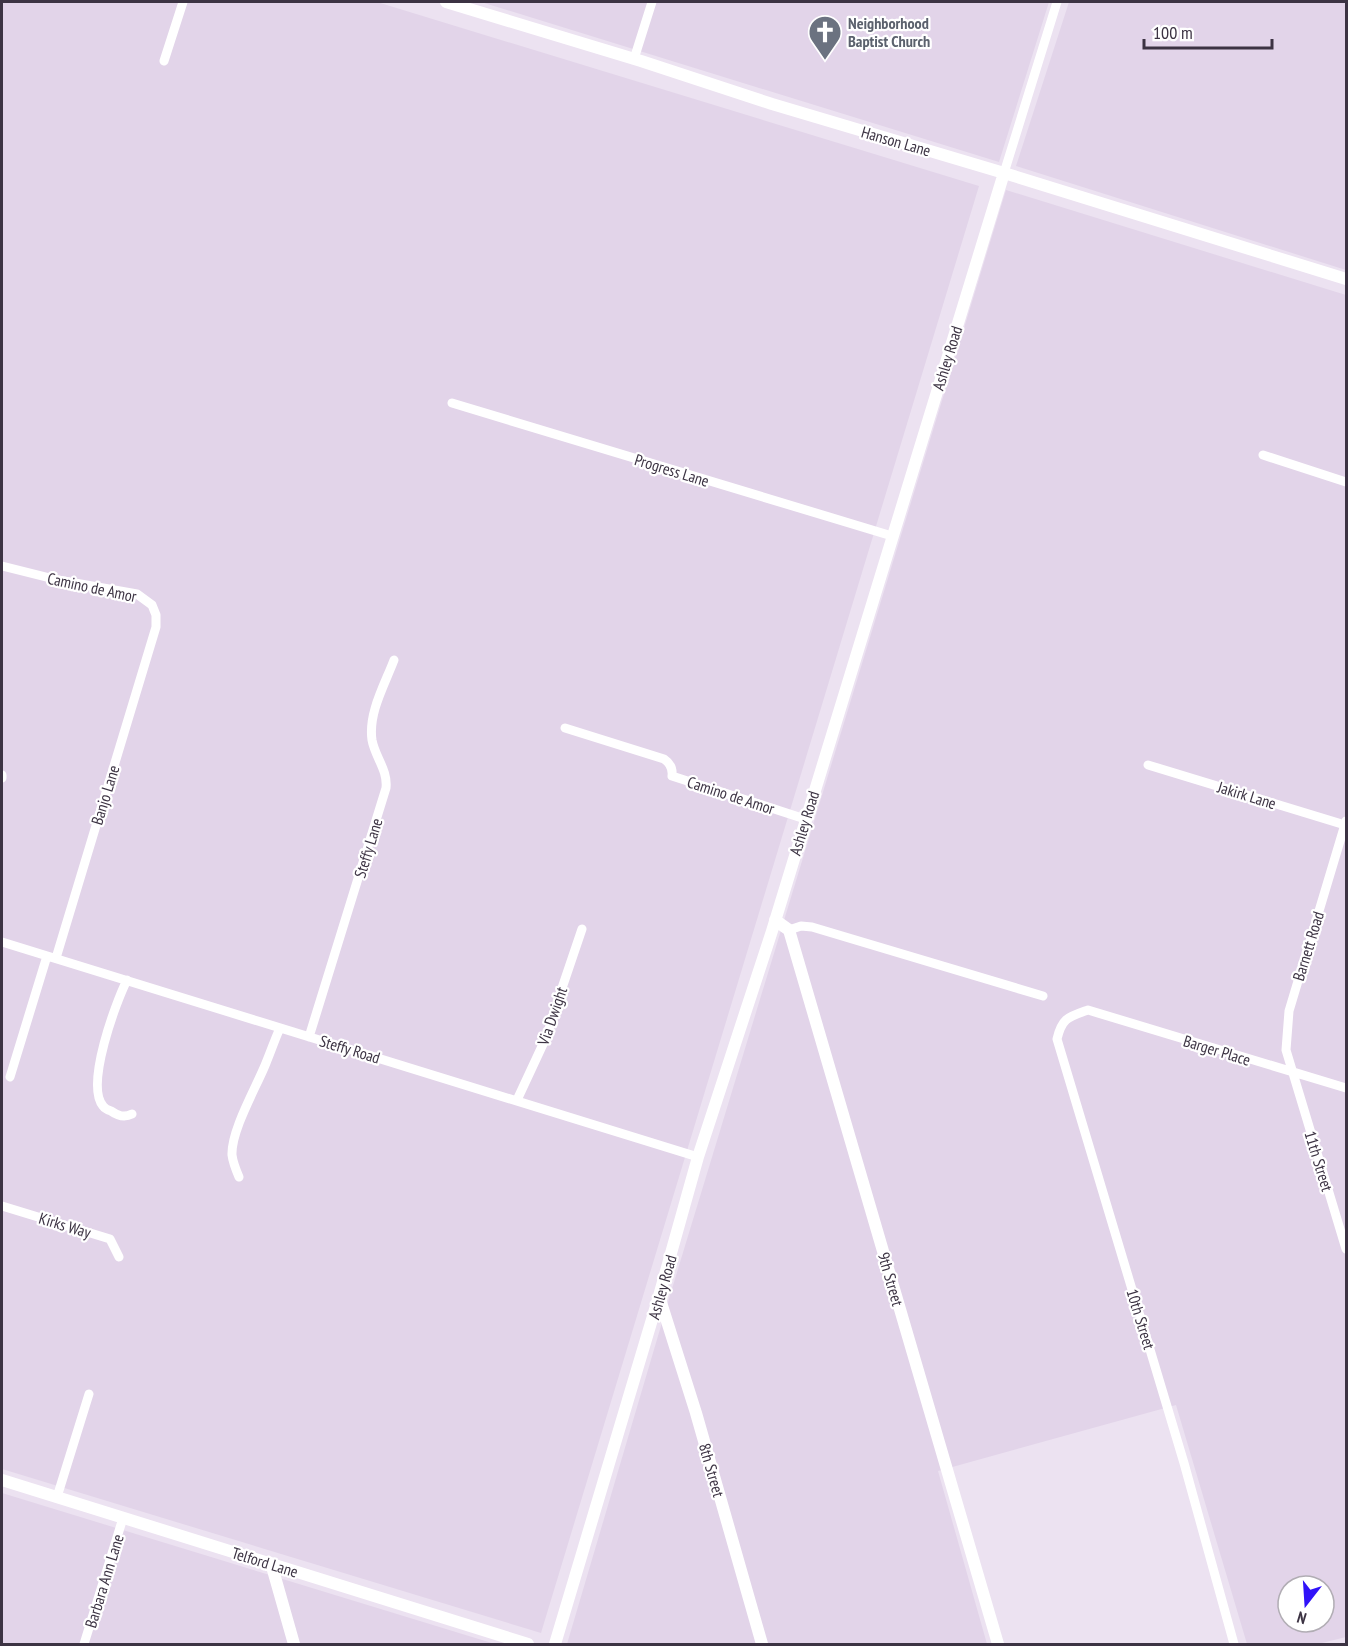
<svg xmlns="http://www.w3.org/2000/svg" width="1348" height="1646" viewBox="0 0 1348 1646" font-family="'PT Sans Narrow',sans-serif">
	<rect width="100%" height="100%" fill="#ece2f1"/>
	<!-- residential -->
	<path fill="#e2d4e9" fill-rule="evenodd" d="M2,2H377L979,186L541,1633L2,1469Z
		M481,2H1049L999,162Z
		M1069,2H1346V270L1016,166Z
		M1006,190L1346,295V1637L1318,1644H1247L1176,1405L938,1471L987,1644H567L671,1292ZM1288,1586H1324V1622H1288Z
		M2,1493L495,1644H2Z"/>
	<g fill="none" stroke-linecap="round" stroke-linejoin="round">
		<!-- minor -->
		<path stroke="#fff" stroke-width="9" d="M634,59L652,2
			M164,61L183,2
			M1004,173L1057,2
			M452,403L892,536
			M1263,455L1346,482
			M2,566L58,580L137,594L152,605L156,615V627L56,958
			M565,728L664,759C670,763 673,768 672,776L805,819
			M1148,765L1345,825
			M2,775V778
			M1346,821L1289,1011L1286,1050L1346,1249
			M789,930L801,926L812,927L1043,996
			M2,942L698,1157
			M127,980C116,1002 85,1085 103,1106C105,1109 108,1110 111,1111C118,1116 124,1118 132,1114
			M309,1037L386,788C388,770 375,757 372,740C368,713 385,684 394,660
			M10,1077L47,956
			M517,1100L544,1042L553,1018L561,991L582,929
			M239,1177C236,1170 233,1163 232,1155C231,1130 257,1086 266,1063C271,1051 275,1039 280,1028
			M2,1206L110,1239L119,1257
			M57,1497L89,1394
			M84,1644L123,1518
			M1234,1644L1184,1463L1057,1039C1062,1018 1068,1017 1088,1010L1346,1088"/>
		<!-- tertiary -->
		<path stroke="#fff" stroke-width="12" d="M446,2L641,61L772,104L1004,173L1346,279
			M775,920L789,930L998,1644
			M659,1296L696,1413L762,1644
			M2,1480L528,1644
			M271,1563L294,1644
			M555,1644L659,1296L698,1157L772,931L1004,173"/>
	</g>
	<!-- icons -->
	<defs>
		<g id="church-pin" transform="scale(1.725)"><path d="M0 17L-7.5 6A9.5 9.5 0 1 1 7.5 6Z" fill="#6b7280" stroke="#fff"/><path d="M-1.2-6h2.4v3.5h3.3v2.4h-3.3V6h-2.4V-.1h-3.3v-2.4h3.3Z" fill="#fff"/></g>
	</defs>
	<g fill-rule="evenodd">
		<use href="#church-pin" x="825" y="32"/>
	</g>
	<g text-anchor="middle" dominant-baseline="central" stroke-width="4.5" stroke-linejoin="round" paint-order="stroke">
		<!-- worship labels -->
		<g font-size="16" font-weight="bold" fill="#5b616d" stroke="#fff" text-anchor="start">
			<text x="848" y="23">Neighborhood<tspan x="848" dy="18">Baptist Church</tspan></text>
		</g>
		<!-- street labels -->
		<g font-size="16" fill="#3c3343" stroke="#fff">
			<text transform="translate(896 141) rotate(16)">Hanson Lane</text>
			<text transform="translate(947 358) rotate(-73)">Ashley Road</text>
			<text transform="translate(672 470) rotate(17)">Progress Lane</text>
			<text transform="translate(92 587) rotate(12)">Camino de Amor</text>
			<text transform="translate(105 795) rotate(-73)">Banjo Lane</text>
			<text transform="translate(731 795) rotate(18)">Camino de Amor</text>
			<text transform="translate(1247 795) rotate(17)">Jakirk Lane</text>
			<text transform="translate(804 823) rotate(-73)">Ashley Road</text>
			<text transform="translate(368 848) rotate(-73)">Steffy Lane</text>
			<text transform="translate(1308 946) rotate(-73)">Barnett Road</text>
			<text transform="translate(552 1016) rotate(-71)">Via Dwight</text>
			<text transform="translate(350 1049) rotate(17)">Steffy Road</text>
			<text transform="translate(1217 1050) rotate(17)">Barger Place</text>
			<text transform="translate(1319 1161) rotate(73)">11th Street</text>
			<text transform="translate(65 1225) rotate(17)">Kirks Way</text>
			<text transform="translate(891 1279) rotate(74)">9th Street</text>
			<text transform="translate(662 1287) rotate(-74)">Ashley Road</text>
			<text transform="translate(1141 1319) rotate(73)">10th Street</text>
			<text transform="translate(712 1470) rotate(74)">8th Street</text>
			<text transform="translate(265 1562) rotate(17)">Telford Lane</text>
			<text transform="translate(104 1581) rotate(-73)">Barbara Ann Lane</text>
		</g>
	</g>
	<!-- border -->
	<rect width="1348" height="1646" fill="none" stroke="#3c3343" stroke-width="6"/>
	<!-- north arrow -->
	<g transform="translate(1306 1604) rotate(197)"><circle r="28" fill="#ffffff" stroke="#b1adb4" stroke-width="1.5"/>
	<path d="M0-4.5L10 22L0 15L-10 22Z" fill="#3012f9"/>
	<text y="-9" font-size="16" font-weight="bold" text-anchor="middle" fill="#3c3343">N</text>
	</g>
	<!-- scale -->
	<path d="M1144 39v9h128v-9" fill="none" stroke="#3c3343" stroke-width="3"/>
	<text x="1153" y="39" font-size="18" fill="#3c3343" stroke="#ffffff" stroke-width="4.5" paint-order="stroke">100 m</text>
</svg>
